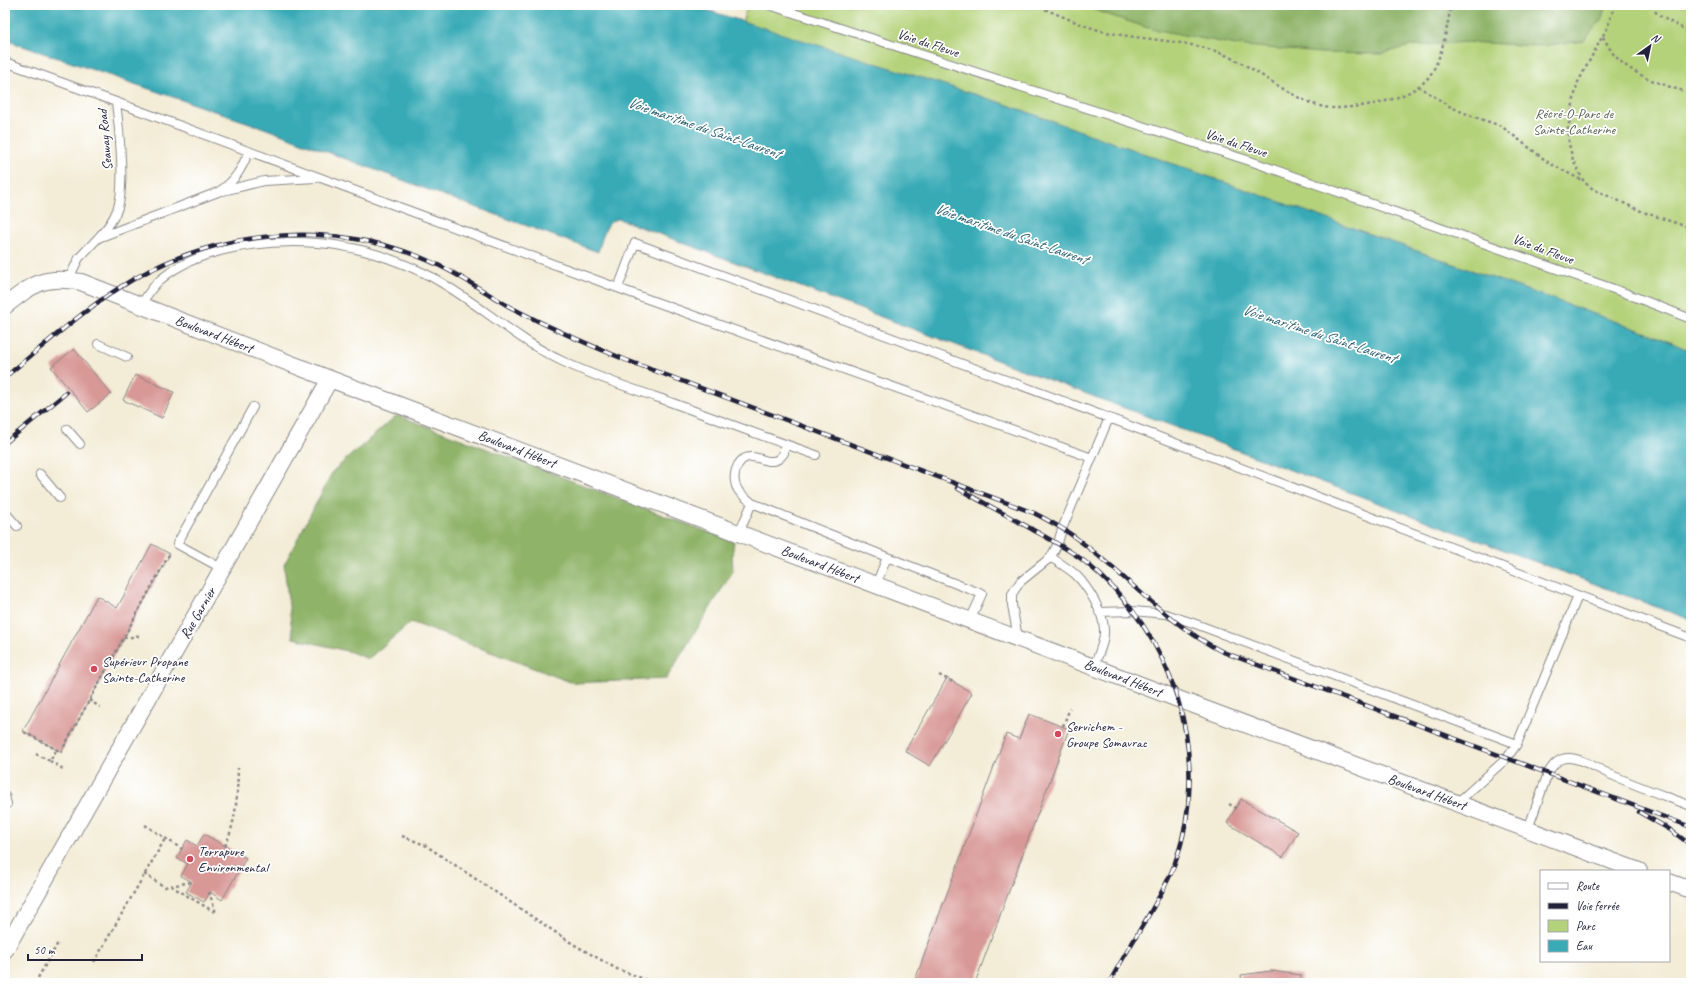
<svg xmlns="http://www.w3.org/2000/svg" width="1696" height="988" viewBox="0 0 1696 988" font-family="Caveat,sans-serif">
	<rect width="100%" height="100%" fill="#fff"/>
	<filter id="ink" filterUnits="userSpaceOnUse"><feTurbulence type="fractalNoise" baseFrequency=".025" numOctaves="2"/><feDisplacementMap in="SourceGraphic" scale="8" xChannelSelector="R" yChannelSelector="G"/><feConvolveMatrix kernelMatrix="1 2 1 2 8 2 1 2 1" color-interpolation-filters="sRGB"/></filter>
	<filter id="wash" filterUnits="userSpaceOnUse"><feTurbulence type="fractalNoise" baseFrequency=".012" numOctaves="4" result="noise"/><feDisplacementMap in="SourceGraphic" scale="16" xChannelSelector="R" yChannelSelector="G"/><feGaussianBlur stdDeviation="0.9" result="paint"/><feColorMatrix in="noise" values="0 0 0 0 0 0 0 0 0 0 0 0 0 0 0 0 0 1.4 0 .05"/><feComposite in="paint" operator="in"/></filter>
	<g filter="url(#wash)">
		<rect width="100%" height="100%" fill="#f3ecd6"/>
		<!-- green -->
		<path fill="#b4d279" stroke="#6b7a5a" d="M748,5H1691V351L1653,335L1002,103L742,22Z"/>
		<!-- forest -->
		<path fill="#8fb469" stroke="#586b52" d="M1079,5H1606L1602,18L1584,41L1538,46L1468,42L1410,46L1381,54L1321,53L1236,45L1148,28Z
			M397,415L734,542L732,555L733,571L666,679L573,683L411,622L368,659L351,652L293,638L284,565L333,471Z"/>
		<!-- water -->
		<path fill="#39aab6" stroke="#2e6678" d="M5,5H691L1002,103L1653,335L1691,351V620L619,219C605,219 602,241 598,252L426,189L264,128L5,40Z"/>
		<g id="blocks">
			<!-- building -->
			<path fill="#d89896" d="M74,349L111,394L88,412L51,367Z
				M135,375L174,392L162,418L123,400Z
				M152,544L170,554L61,752L23,731L97,596L117,608Z
				M947,678L972,693L930,766L905,751Z
				M1029,714L1069,729L975,983H914L1006,734L1019,739Z
				M1241,799L1298,832L1283,857L1227,823Z
				M204,834L246,858L222,900L210,892L204,902L186,892L192,882L181,876L188,864L177,858L187,840L197,846Z
				M1271,971L1301,975V983H1242L1241,975Z"/>
		</g>
	</g>
	<g filter="url(#ink)">
		<use href="#blocks" fill-opacity="0" stroke="#8a8788" stroke-width="1"/>
		<g fill="none" stroke-linecap="round" stroke-linejoin="round">
			<!-- service casing -->
			<g stroke="#8a8788" stroke-width="10">
				<path id="service" d="M769,5L1253,162L1625,293L1691,319
					M5,62L116,102C119,127 126,188 117,210C113,221 106,229 98,238
					M116,102L642,297L1092,458L1062,529L1058,543L1051,557L1020,582L1012,594V605L1018,638
					M223,191L264,181L316,178
					M68,280L79,258L98,238L218,192C235,182 242,168 249,151
					M618,288L635,243L1109,418L1691,638
					M141,305C146,297 151,288 159,281C202,242 297,235 352,248C376,253 403,263 426,274C475,299 514,339 564,362C596,377 629,388 662,399C713,418 765,437 816,455
					M98,344L127,357
					M67,429L80,444
					M784,444V453C781,457 778,461 772,461C765,462 757,456 750,457C735,458 731,480 738,490C741,495 748,499 752,503L887,557L876,585
					M1092,458L1109,418
					M40,474L60,498
					M5,512L17,526
					M739,533L752,503
					M887,557L982,594L970,620
					M1051,557C1059,563 1068,568 1076,575C1088,587 1104,613 1104,630C1105,642 1098,655 1094,666
					M223,569L177,544L253,407
					M1099,612L1133,611L1166,614L1193,623L1517,744
					M5,796L7,804H5
					M1457,803L1507,758L1517,744L1578,596
					M1528,829L1548,773C1553,765 1558,758 1569,758C1582,758 1601,771 1614,776C1639,787 1665,796 1691,806"/>
			</g>
			<!-- minor casing -->
			<g stroke="#8a8788" stroke-width="18">
				<path id="minor" d="M5,306C33,284 44,275 81,282L330,379L1178,699L1639,871
					M1669,882L1691,890
					M5,950L330,379"/>
			</g>
			<!-- path -->
			<path stroke="#8a8788" stroke-width="2.5" stroke-dasharray="3 3" stroke-linecap="butt" d="M1034,5C1059,14 1085,28 1111,33C1145,40 1179,40 1212,50C1249,62 1274,87 1308,102C1316,105 1325,108 1334,108C1362,108 1414,100 1431,74C1443,55 1447,27 1451,5
				M1615,5L1607,28L1577,84L1568,129L1569,144L1573,160L1584,182L1593,189L1643,212L1691,228
				M1655,5V11L1658,15L1691,33
				M1603,37C1607,43 1611,52 1616,57C1636,77 1665,86 1691,93
				M1418,86L1449,106L1469,115L1501,126L1549,163L1583,181
				M124,638L140,636
				M939,675L953,682
				M89,700L100,707
				M1063,726L1070,708
				M24,732L61,752L170,553
				M36,754L50,761L56,750
				M50,761L63,769
				M1229,804L1236,808
				M145,825L182,849
				M402,836L425,845L573,944L617,969L655,983
				M225,846C237,819 237,797 238,768
				M144,874L165,887L192,882
				M171,886L216,913L209,892
				M94,962L165,839
				M35,983L58,943"/>
			<!-- service -->
			<use href="#service" stroke="#fff" stroke-width="8"/>
			<!-- minor -->
			<use href="#minor" stroke="#fff" stroke-width="16"/>
			<!-- rail casing -->
			<g stroke="#22223b" stroke-width="4.5">
				<path id="rail" d="M5,377C46,344 86,307 132,280C223,227 342,219 438,265C463,277 486,293 510,307C548,327 587,344 626,360L1034,513C1049,521 1063,528 1076,538C1126,575 1167,624 1223,652L1691,827
					M5,443L66,393
					M957,488C981,501 1004,514 1028,527C1047,538 1067,548 1084,561C1174,632 1214,757 1174,866C1167,884 1157,901 1147,918C1134,940 1121,961 1109,983
					M1639,812L1669,829L1691,845"/>
			</g>
			<!-- rail -->
			<use href="#rail" stroke="#fff" stroke-width="3" stroke-dasharray="9" stroke-linecap="butt"/>
		</g>
	</g>
	<!-- markers -->
	<g fill="#d1495b" stroke="#fff" stroke-width="1.5">
		<circle cx="94" cy="669" r="4"/>
		<circle cx="1058" cy="734" r="4"/>
		<circle cx="190" cy="859" r="4"/>
	</g>
	<g text-anchor="middle" dominant-baseline="central" stroke-width="3.5" stroke-linejoin="round" paint-order="stroke">
		<!-- street labels -->
		<g font-size="14" fill="#22223b" stroke="#fff">
			<text transform="translate(928 43) rotate(18)">Voie du Fleuve</text>
			<text transform="translate(105 140) rotate(-95)">Seaway Road</text>
			<text transform="translate(1236 143) rotate(18)">Voie du Fleuve</text>
			<text transform="translate(1543 249) rotate(20)">Voie du Fleuve</text>
			<text transform="translate(214 334) rotate(21)">Boulevard Hébert</text>
			<text transform="translate(517 449) rotate(21)">Boulevard Hébert</text>
			<text transform="translate(820 564) rotate(21)">Boulevard Hébert</text>
			<text transform="translate(198 613) rotate(-60)">Rue Garnier</text>
			<text transform="translate(1123 678) rotate(21)">Boulevard Hébert</text>
			<text transform="translate(1427 792) rotate(20)">Boulevard Hébert</text>
		</g>
		<!-- park labels -->
		<g font-size="14" fill="#556051" stroke="#fff">
			<text x="1574" y="113">Récré-O-Parc de<tspan x="1574" dy="16">Sainte-Catherine</tspan></text>
		</g>
		<!-- poi labels -->
		<g font-size="14" fill="#22223b" stroke="#fff" text-anchor="start">
			<text x="102" y="661">Supérieur Propane<tspan x="102" dy="16">Sainte-Catherine</tspan></text>
			<text x="1066" y="726">Servichem -<tspan x="1066" dy="16">Groupe Somavrac</tspan></text>
			<text x="198" y="851">Terrapure<tspan x="198" dy="16">Environmental</tspan></text>
		</g>
		<!-- water labels -->
		<g font-size="15" font-style="italic" fill="#2c5f72" stroke="#fff">
			<text transform="translate(704 128) rotate(19)">Voie maritime du Saint-Laurent</text>
			<text transform="translate(1011 234) rotate(19)">Voie maritime du Saint-Laurent</text>
			<text transform="translate(1319 334) rotate(18)">Voie maritime du Saint-Laurent</text>
		</g>
	</g>
	<!-- margin -->
	<rect width="1696" height="988" fill="none" stroke="#fff" stroke-width="20"/>
	<!-- legend -->
	<rect x="1540" y="870" width="130" height="92" fill="#ffffff" stroke="#a7a7b1"/>
	<rect x="1548" y="883" width="20" height="6" fill="#ffffff" stroke="#a7a7b1"/>
	<text x="1576" y="890" font-size="12" fill="#22223b">Route</text>
	<rect x="1548" y="903" width="20" height="6" fill="#22223b" stroke="#a7a7b1"/>
	<text x="1576" y="910" font-size="12" fill="#22223b">Voie ferrée</text>
	<rect x="1548" y="920" width="20" height="12" fill="#b4d279" stroke="#a7a7b1"/>
	<text x="1576" y="930" font-size="12" fill="#22223b">Parc</text>
	<rect x="1548" y="940" width="20" height="12" fill="#39aab6" stroke="#a7a7b1"/>
	<text x="1576" y="950" font-size="12" fill="#22223b">Eau</text>
	<!-- north arrow -->
	<g transform="translate(1650 46) rotate(33)" stroke="#ffffff" stroke-width="3" paint-order="stroke">
	<path d="M0-3L7 15L0 10L-7 15Z" fill="#22223b"/>
	<text y="-6" font-size="11" font-weight="bold" text-anchor="middle" fill="#22223b">N</text>
	</g>
	<!-- scale -->
	<path d="M28 954v6h114v-6" fill="none" stroke="#22223b" stroke-width="2"/>
	<text x="34" y="954" font-size="12" fill="#22223b" stroke="#ffffff" stroke-width="3" paint-order="stroke">50 m</text>
</svg>
